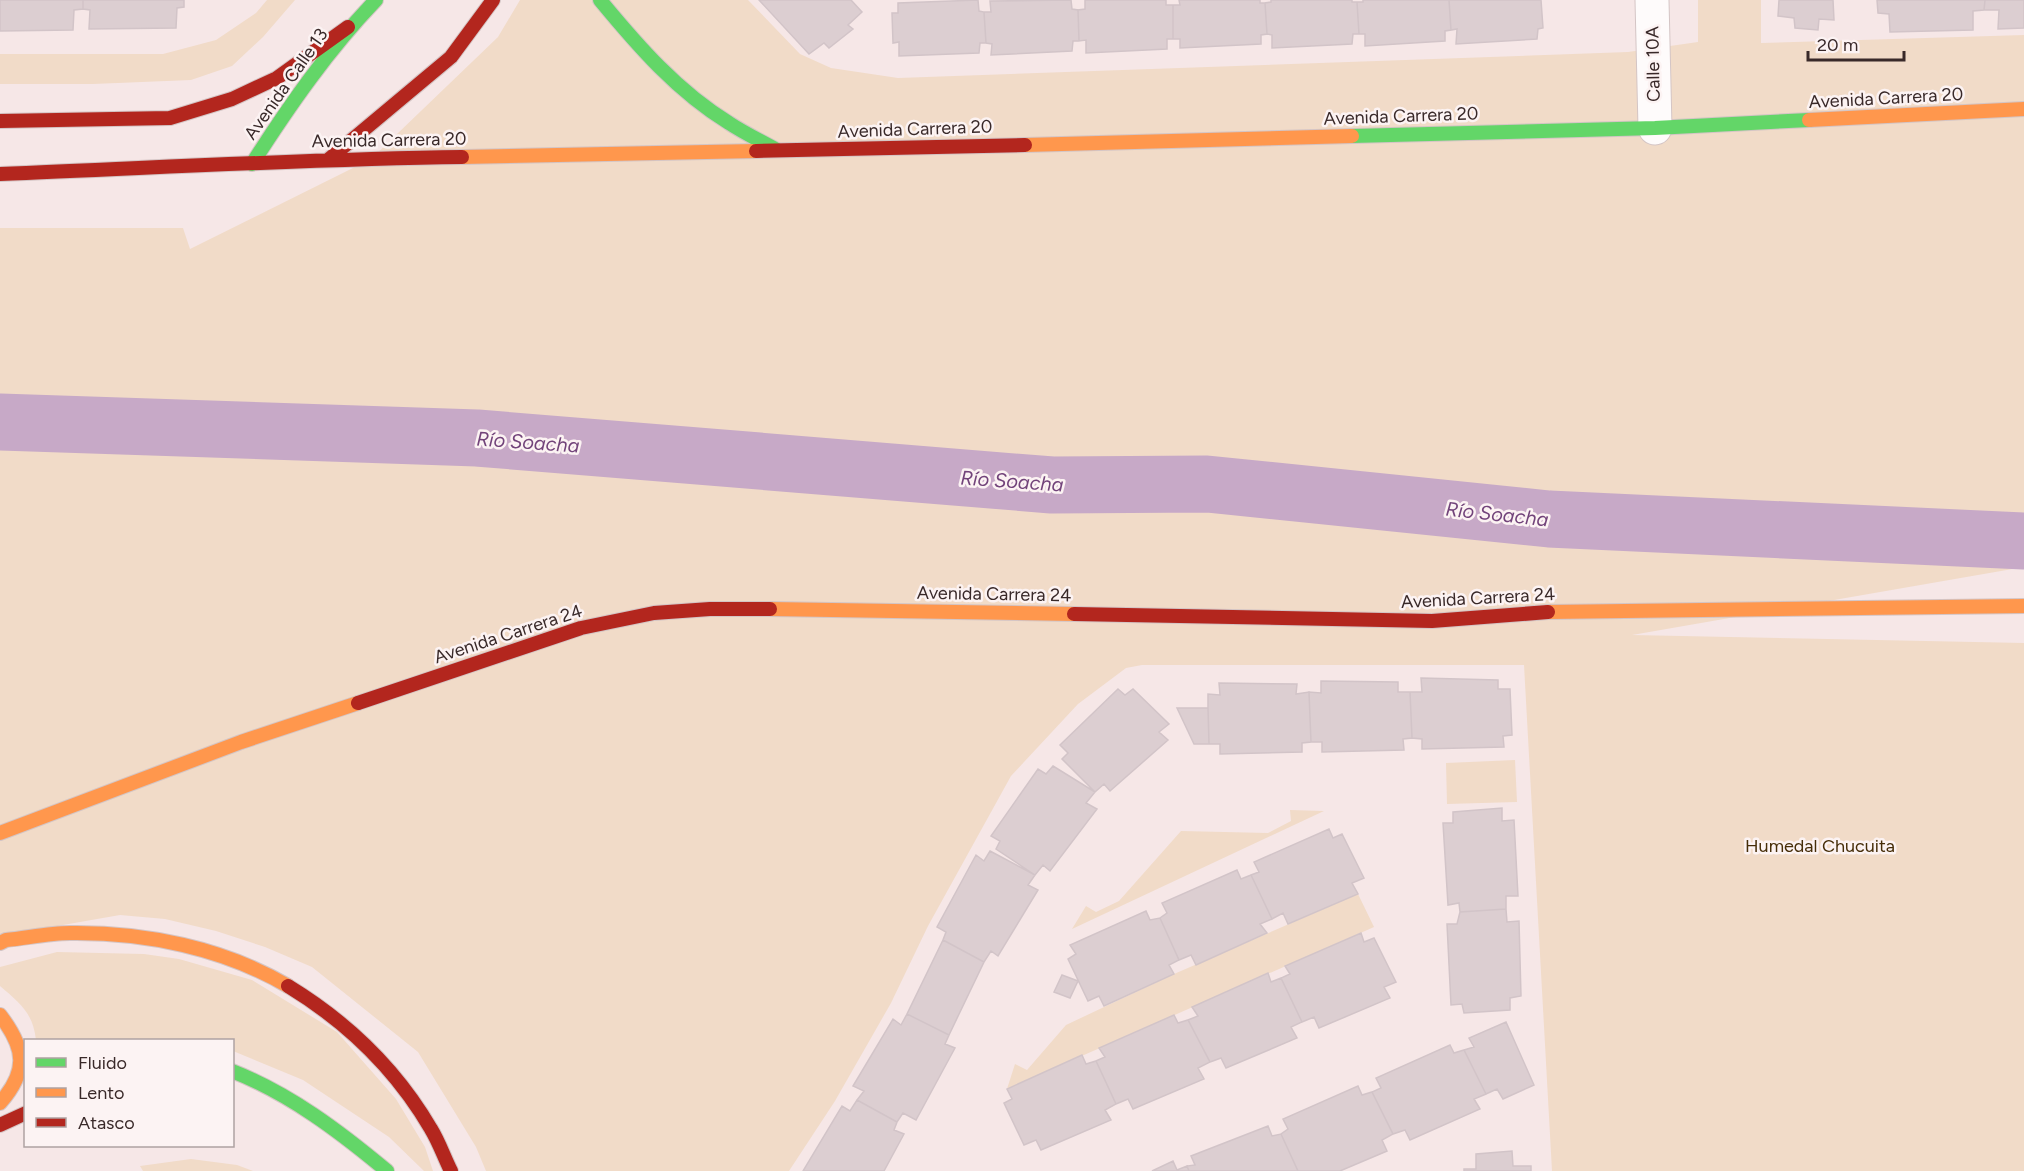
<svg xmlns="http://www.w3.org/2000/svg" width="2024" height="1171" viewBox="0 0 2024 1171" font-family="Figtree,sans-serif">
	<rect width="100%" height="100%" fill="#f6e7e7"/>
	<!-- green -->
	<path fill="#f1dbc8" d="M267,0H295L263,37L232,66L191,80L93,84H0V54H163L216,40L256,13Z
		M520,0H748L800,54L831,68L898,78L1628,52L1698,42V0H1761V43L2024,35V567L1632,635L2024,643V1171H1552L1524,665H1142L1126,668L1078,704L1011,776L928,926L891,1003L835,1101L789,1171H486L476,1147L418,1052L312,967L265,947L216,931L165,919L120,915L0,936V228H183L190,249L371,159L498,37Z
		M1515,760L1517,802L1447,804L1446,763Z
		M1290,810L1324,811L1072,929L1086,906L1096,912L1119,901L1181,831L1268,833L1291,821Z
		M1358,894L1374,927L1007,1089L1015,1064L1027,1070L1066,1025L1174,974Z
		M57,952L144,954L179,959L252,980L337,1032L396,1099L425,1147L433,1171H424L389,1137L303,1080L233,1051L232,1040H36C33,1013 20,1003 0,986V967Z
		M191,1159L237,1165L253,1171H143L140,1166Z"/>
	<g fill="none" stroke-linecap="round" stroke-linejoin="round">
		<!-- river -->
		<path stroke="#c7a9c7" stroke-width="57" d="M0,422L477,438L1052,485L1207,484L1549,519L2024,541"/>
	</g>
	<!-- building -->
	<path fill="#dcced1" stroke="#d2c4c8" stroke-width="1.5" d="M0,0H83V9L74,10L73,30L0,31Z
		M83,0H184V7L177,8L176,28L89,29L90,10L83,9Z
		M759,0H851L862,12L848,25L853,29L829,48L824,43L809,54Z
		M978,0L979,11L984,12L986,43H980L979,53L899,56V42L893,43L892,13H898V3Z
		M1071,0L1072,9L1078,10L1079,41H1073L1072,51L991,55L992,44L986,43L984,12H991L990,1Z
		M1085,0H1166V5H1173V39H1167V49L1086,53V40L1079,41L1078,10L1085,9Z
		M1179,0H1260V3H1265L1267,34L1261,35V44L1180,48V39H1173V5H1180Z
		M1271,0H1352V2H1357L1359,34H1353L1352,44L1272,48V35L1267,34L1265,3L1271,2Z
		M1363,0H1449L1451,30L1445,31V41L1365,46V34H1359L1357,2H1363Z
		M1449,0H1541L1543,28L1538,29L1537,39L1456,44L1457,29L1451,30Z
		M1779,0H1833L1834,20L1819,19L1818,30L1795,28L1794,18L1778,16Z
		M1877,0H1985L1984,10L1973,11V30L1890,32L1889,14L1878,13Z
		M1985,0H2024V28L1998,29L1999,10H1984Z
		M1421,678L1498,680V689H1510L1512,735L1503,736L1504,747L1422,749V739L1412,738L1410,692H1422Z
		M1321,681L1398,682V692H1410L1412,738L1403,739L1404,750L1322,752V742H1311L1309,692L1321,693Z
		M1219,683L1297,684L1296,694L1309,692L1311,742L1302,743V752L1220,754V744H1209L1208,708V694L1220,695Z
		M1118,689L1125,695L1133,689L1169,724L1159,732L1168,740L1110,791L1104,784L1095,792L1062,759L1068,753L1060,745Z
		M1177,708H1208L1209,744H1194Z
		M1053,766L1095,792L1086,803L1097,809L1050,871L1043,865L1035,875L996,849L1000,841L991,836L1038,769L1046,774Z
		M1502,808V821L1514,820L1518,896H1506V909L1460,912L1459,903L1448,905L1443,823H1453V812Z
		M1329,829L1333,838L1342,834L1364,878L1352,883L1358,894L1288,924L1283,913L1272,919L1251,875L1259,872L1254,862Z
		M990,851L1035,875L1028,885L1038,890L998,956L991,951L984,962L943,940L946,932L937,927L976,855L984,861Z
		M1237,870L1241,879L1251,875L1272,919L1260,924L1267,933L1196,965L1191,955L1179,960L1160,918L1167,913L1162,903Z
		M1506,909L1507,922L1519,921L1521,996L1510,998V1010L1464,1013L1462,1004L1451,1005L1447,924H1457L1460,912Z
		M1146,911L1150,920L1160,918L1179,960L1169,965L1174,974L1104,1006L1099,996L1088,1001L1068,959L1076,954L1070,945Z
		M1361,933L1364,942L1374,938L1396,982L1384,987L1390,998L1319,1028L1314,1017L1302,1022L1281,978L1290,974L1285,966Z
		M943,940L984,962L949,1035L907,1014Z
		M1268,973L1271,982L1281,978L1302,1022L1291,1027L1297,1038L1226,1068L1221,1058L1210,1062L1188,1020L1198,1016L1192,1007Z
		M1062,975L1078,981L1070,998L1054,992Z
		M907,1014L949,1035L945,1044L955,1048L916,1120L903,1113L897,1122L857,1100L864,1091L853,1086L893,1019L901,1025Z
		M1174,1015L1178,1023L1188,1020L1210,1062L1198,1068L1204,1079L1133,1109L1128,1099L1116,1104L1096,1061L1105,1057L1099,1048Z
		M1506,1022L1534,1085L1503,1099L1497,1089L1486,1094L1464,1050L1474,1047L1469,1038Z
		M1450,1045L1454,1053L1464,1050L1486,1094L1474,1099L1480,1109L1410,1140L1405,1130L1393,1134L1372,1092L1381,1088L1376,1078Z
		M1082,1055L1086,1064L1096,1061L1116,1104L1105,1110L1111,1120L1041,1150L1036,1140L1024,1145L1004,1103L1012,1099L1007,1089Z
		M1358,1086L1362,1095L1372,1092L1393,1134L1382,1140L1387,1151L1340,1171H1298L1281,1134L1288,1129L1283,1119Z
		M857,1100L897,1122L894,1130L904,1134L884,1171H803L842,1106L850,1111Z
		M1268,1126L1272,1136L1281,1134L1298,1171H1189L1187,1166L1195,1165L1191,1156Z
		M1512,1151L1513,1166H1531V1171H1464V1169H1476V1154Z
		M1173,1161L1177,1170L1187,1166L1189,1171H1152Z"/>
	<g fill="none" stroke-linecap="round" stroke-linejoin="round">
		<!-- street casing -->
		<g stroke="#d4c5c5" stroke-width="35">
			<path id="street" d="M1652,0L1655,128"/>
		</g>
		<!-- fast casing -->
		<g stroke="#d4c5c5" stroke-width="16">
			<path id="fast" d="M600,0C638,46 677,91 729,123C744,133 761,141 777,150
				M1352,136L1655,128L1809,120
				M252,164C289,106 328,50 376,0
				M232,1071C290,1094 339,1131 387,1171"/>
		</g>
		<!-- slow casing -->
		<g stroke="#d4c5c5" stroke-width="16">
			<path id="slow" d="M1809,120L2024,109
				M1025,145L1352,136
				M462,157L756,151
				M770,609L1074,614
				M1548,612L2024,606
				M0,833L241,742L358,703
				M0,943L6,940C27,938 49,933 70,933C145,932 223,948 288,986
				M0,1015C26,1049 28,1071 0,1103"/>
		</g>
		<!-- jam casing -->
		<g stroke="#d4c5c5" stroke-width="16">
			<path id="jam" d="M0,121L170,118L232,99L277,78L348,27
				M756,151L1025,145
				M329,159L451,57L493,0
				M0,174C154,168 308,159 462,157
				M1074,614L1432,621L1548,612
				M358,703L581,628L654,613L710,609H770
				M288,986C347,1022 396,1069 431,1129C439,1142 444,1157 451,1171
				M0,1125L26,1113"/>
		</g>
		<!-- street -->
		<use href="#street" stroke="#fefbfb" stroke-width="33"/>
		<!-- fast -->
		<use href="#fast" stroke="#63d668" stroke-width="14"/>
		<!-- slow -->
		<use href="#slow" stroke="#ff974d" stroke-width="14"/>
		<!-- jam -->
		<use href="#jam" stroke="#b3261e" stroke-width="14"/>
	</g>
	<g text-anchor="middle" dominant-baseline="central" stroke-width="5" stroke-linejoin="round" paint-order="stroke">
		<!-- street labels -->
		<g font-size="18" fill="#392929" stroke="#fcf3f3">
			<text transform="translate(1653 64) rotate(-91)">Calle 10A</text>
			<text transform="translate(286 84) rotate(-55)">Avenida Calle 13</text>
			<text transform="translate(1886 98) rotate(-3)">Avenida Carrera 20</text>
			<text transform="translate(1401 116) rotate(-2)">Avenida Carrera 20</text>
			<text transform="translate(915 129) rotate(-2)">Avenida Carrera 20</text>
			<text transform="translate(389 140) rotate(-1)">Avenida Carrera 20</text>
			<text transform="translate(994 594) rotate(1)">Avenida Carrera 24</text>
			<text transform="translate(1478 598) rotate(-3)">Avenida Carrera 24</text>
			<text transform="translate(508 634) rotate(-18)">Avenida Carrera 24</text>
		</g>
		<!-- park labels -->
		<g font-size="18" fill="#462d08" stroke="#fcf3f3">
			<text x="1820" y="846">Humedal Chucuita</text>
		</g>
		<!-- water labels -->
		<g font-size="20" font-style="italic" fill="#72437a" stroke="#fcf3f3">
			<text transform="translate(528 442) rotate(4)">Río Soacha</text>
			<text transform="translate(1012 481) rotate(4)">Río Soacha</text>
			<text transform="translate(1497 514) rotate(6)">Río Soacha</text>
		</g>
	</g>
	<!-- legend -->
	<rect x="24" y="1039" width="210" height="108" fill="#fcf3f3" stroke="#aea2a2" stroke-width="1.5"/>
	<rect x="36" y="1058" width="30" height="9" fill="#63d668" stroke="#aea2a2" stroke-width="1.5"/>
	<text x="78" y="1069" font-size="18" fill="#392929">Fluido</text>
	<rect x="36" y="1088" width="30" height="9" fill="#ff974d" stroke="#aea2a2" stroke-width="1.5"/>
	<text x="78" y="1099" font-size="18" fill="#392929">Lento</text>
	<rect x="36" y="1118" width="30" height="9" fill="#b3261e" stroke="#aea2a2" stroke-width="1.5"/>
	<text x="78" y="1129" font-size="18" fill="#392929">Atasco</text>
	<!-- scale -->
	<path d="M1808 51v9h96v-9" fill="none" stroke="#392929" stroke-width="3"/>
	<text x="1817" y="51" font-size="18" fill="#392929" stroke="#fcf3f3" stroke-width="4.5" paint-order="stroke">20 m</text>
</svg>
